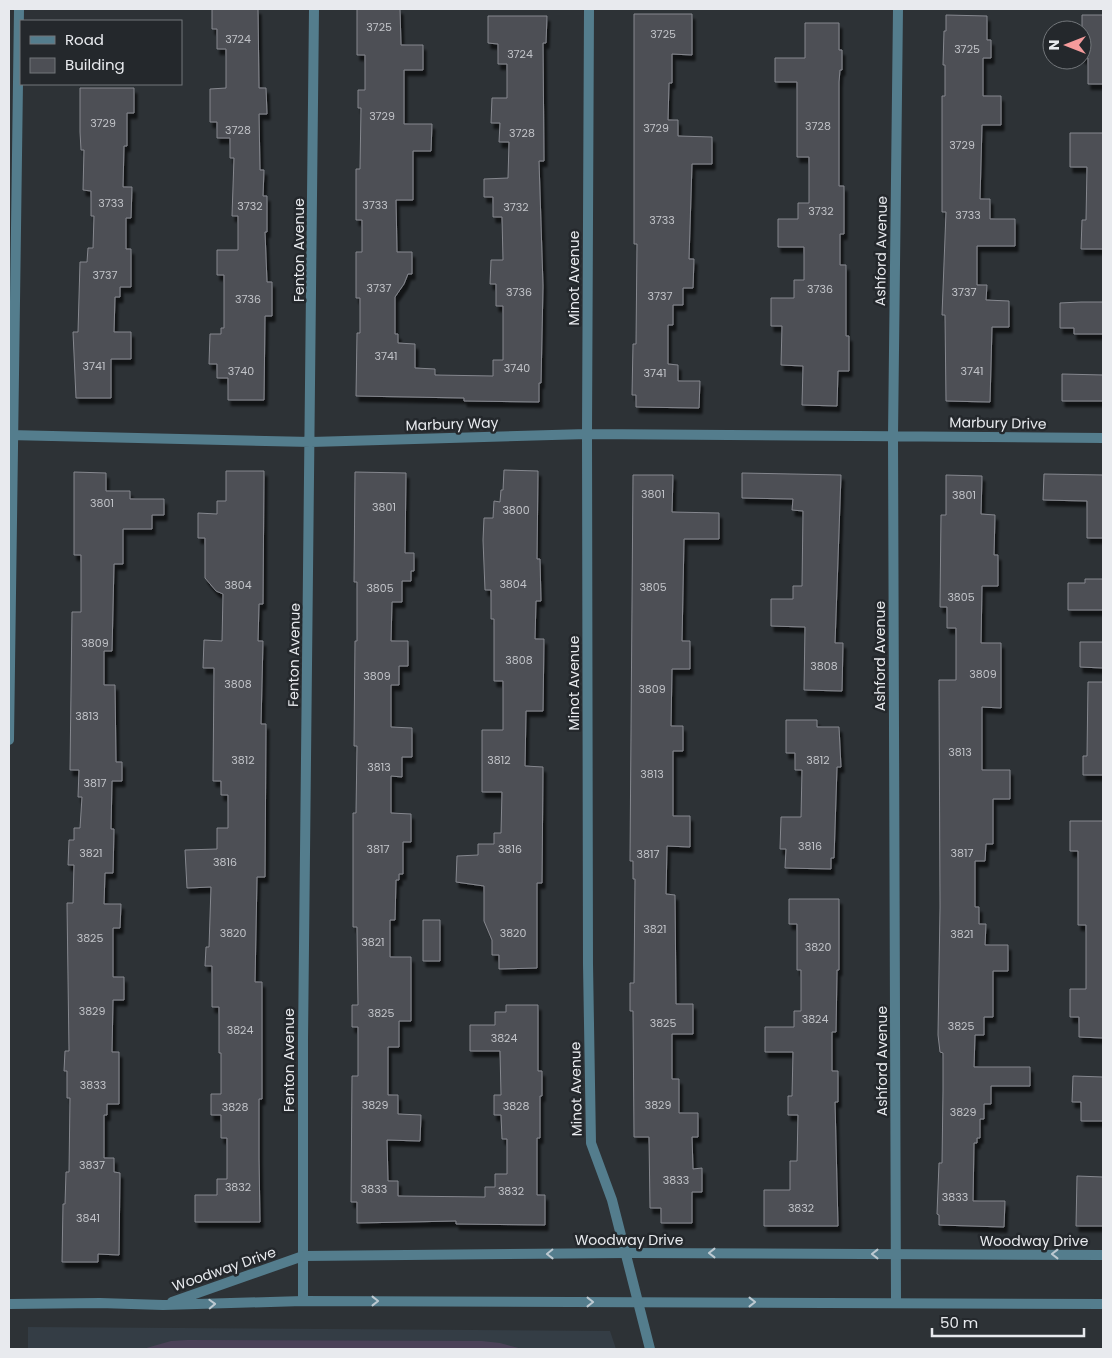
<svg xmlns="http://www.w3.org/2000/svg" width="1112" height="1358" viewBox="0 0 1112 1358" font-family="Poppins,sans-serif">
	<defs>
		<filter id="shadow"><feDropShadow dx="3" dy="5.5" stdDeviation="1" flood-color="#0009"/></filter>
	</defs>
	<rect width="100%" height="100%" fill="#2d3236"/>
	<!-- built -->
	<path fill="#343d45" d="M28,1327L610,1331L616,1349H28Z"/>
	<!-- green -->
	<path fill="#4b4258" d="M188,1340L482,1341L500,1343L522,1349H143L171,1341Z"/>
	<!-- building -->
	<path fill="#4d4f55" stroke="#85878e" filter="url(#shadow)" d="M212,9H258L259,88H266L267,114H259L260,170H264L263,196H267V232H265L267,282H272V316H265L264,400H228V378H217V364H209L210,334H221V328H224V275H217V250H238V216H232L234,158H230V138H217V122H210V89L226,88V49H217V29H212Z
		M357,9H400L401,45H423V70H404V124H432L431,151H413V200H396L397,252H412V274H408L404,284L395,297V334H398V343L415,344V368L435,369V375L493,376V360H503V306H496V284H490L491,260H503L502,217H493V197H484V179L508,178L509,142H499L500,123H491L492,98H507V64H498V44L488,43V16H547L546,43H543L544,161H539L543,286L541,383H539V402L464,401V398L356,396L357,333H360V298H356V252H362V220H356V169H360L361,108H358V90H365V55H357Z
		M634,14H692V55L672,54V83H669L668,120H678V136L712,137V164H692L689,259H694L693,288H683V305H673V325H668V364L678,365V381H700L699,408L636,407V395H632L633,344H636L637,244H634Z
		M946,15L987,16V40H991V58H983V96H1001V125H982L980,199H990V219H1015V246H977V285H987L986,300L1009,301V327H992L990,402L946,401L945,315H942L946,212H942V96H945V65H943L944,31H946Z
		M1082,15H1103V84H1088V58H1082Z
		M805,23H839V50H842V70H840L839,82V186H844V234H840V265H846V336H849V371H838L837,406L802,405L803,366L781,365L782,326H771V298H794V280H804V247H778V219H798V203H809V157H797V82H775V58H805Z
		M80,88H134V113H127V146H124L123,187H132L131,218H126V249H131V287H120V297H115L114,332H131V359H111V398H76L73,332H78L80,262H87L88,248H93L94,216H91V191L83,190L84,150H81L80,132Z
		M1070,133H1103V249H1081L1082,220H1086L1087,167H1070Z
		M1081,302H1103V334H1074V328H1060V303Z
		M1062,374L1103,375V401H1062Z
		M504,470L538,471L537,559H540L541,601H536L535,639H544L543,711H526L525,766L543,767L542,883H537V968L499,969V955H492V940L484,921V886L456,882L457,856L478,855V844H494V833H501L502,792H482V730H503V681H494V619H491V590H485L483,540L484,518H493L494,501L500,502L501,490H503Z
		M226,471H264L263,604H259L258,641H263L261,724H266L265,877H257L255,982H262V1099H259V1158L260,1222H195V1195H217V1179H227V1138H221V1115H211V1094H221V1053H219V1007H212V966H205L206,947H209L211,887L187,888L185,850L217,849V828H228V795H221V781H213L214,668H203L204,640L222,641L223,594L216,591L205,578V538H198V513L217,514V501H226Z
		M74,472L106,473V491H130V499H164V515H152V529H123V564H114L112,651H104V685H115L116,762H122V781H112L111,829H114L113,873H105L104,904H121L120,928H113V977H124V1000H113L112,1052H119V1104H107V1115H104V1158H114V1172L120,1173L119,1255L98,1254V1262H62L63,1204H65L66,1172H69L70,1098H67V1071H64L65,1051H69L67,903H73L74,865H68L69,840H74V828H80L82,797H78L79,770H70L72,612H81V555H74Z
		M355,472L406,473L405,553H414V571H411V581H402V602H392L391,641H408V666H399V685H391V727L412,728V757H402V777L391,776V813L411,814V842H403V874H399V880H396L395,920H390V957H411V1021H399V1047H388V1095H398V1114L421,1115L420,1141L387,1140L388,1181H398V1196L485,1197V1187H495V1174H507V1139H502L501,1115H494V1095H501L500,1051H470V1025H495V1012H506V1005H538V1071H542V1096H540V1138H537V1195H545V1225L456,1224V1221L357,1223V1202H351L352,1076H358V1027H352V1005H358L357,927H353V813H356L357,746H354L355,641H357V582H354Z
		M742,473L841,475L835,643H843L842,691L804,690L805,627L771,626V599H793V586H802L803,511L792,510L793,499L742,498Z
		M1044,474L1103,475V538H1087V501L1043,500Z
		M633,475H673L672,512L719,513V539H684L682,641H690V669H672L671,726H683V751H673V816H690V847L667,846L666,894L675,895L676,1004H693V1034H672V1079H679V1113H698V1137H692L693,1169L702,1168V1192H692V1223H661V1208H650L649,1137H634L633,1011H630V983H634L635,879H633V861H630Z
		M946,475L982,476L981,514L995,515L994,555H998V586H982L981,643H1001V708L982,707V770H1010V799H993V844H986L985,861H975V907H979V924H986L985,945H1008V971H993V1017H984V1035H975L974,1067H1030V1086H991V1104H984V1119H980V1138H977V1143H974L973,1201H1005L1004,1227L939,1225V1215L937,1214L939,1163H942L943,1090V1053L940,1052L938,1035L940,907L939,680H956V628H947V607H940L941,515H946Z
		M1085,579H1103V610H1068V583H1085Z
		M1080,642H1103V668L1080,667Z
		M1088,682H1103V775H1083V756H1087Z
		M786,720H817V727H839L841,767H837L834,858H831V869L785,868L786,849H780L781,817H801L802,770H795V753H786Z
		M1070,821H1103V1038L1079,1037V1017H1070V989H1086V925H1078V851H1070Z
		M789,899H839V970H837L836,1032H832V1071H838V1102H835L838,1226H764V1190H790V1161H797L798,1115H788V1096H792L793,1052H765V1027H794V1011H801V970H797V924H789Z
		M423,920H440V961H423Z
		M1073,1076L1103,1077V1121H1081V1102H1072Z
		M1077,1176L1103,1177V1226H1076Z"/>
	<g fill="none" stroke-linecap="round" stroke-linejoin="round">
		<!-- minor -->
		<path stroke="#547d8d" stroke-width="10" d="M589,9L587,434L588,964L591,1143L612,1200L650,1349
			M9,435L311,442L587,434L1103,438
			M9,740L19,9
			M303,1301V1040L314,9
			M896,1303L893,436L898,9"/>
		<!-- tertiary -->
		<path stroke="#547d8d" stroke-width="10" d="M172,1302L303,1256L626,1253L1103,1255
			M9,1304L100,1303L163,1305L303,1301L1103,1304"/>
	</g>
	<!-- one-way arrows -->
	<defs><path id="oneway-chevron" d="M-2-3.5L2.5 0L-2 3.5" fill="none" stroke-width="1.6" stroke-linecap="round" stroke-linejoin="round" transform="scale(1.25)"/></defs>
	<g stroke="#bcc9d1">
		<use href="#oneway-chevron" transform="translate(712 1253) rotate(-180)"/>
		<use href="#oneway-chevron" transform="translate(550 1254) rotate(179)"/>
		<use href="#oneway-chevron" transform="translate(875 1254) rotate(-180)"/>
		<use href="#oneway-chevron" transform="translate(1055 1254) rotate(-180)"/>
		<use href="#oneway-chevron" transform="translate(375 1301)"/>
		<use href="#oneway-chevron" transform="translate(590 1302)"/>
		<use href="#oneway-chevron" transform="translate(752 1302)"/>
		<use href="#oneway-chevron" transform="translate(212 1304) rotate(-2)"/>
	</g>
	<g text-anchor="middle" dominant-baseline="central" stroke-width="5" stroke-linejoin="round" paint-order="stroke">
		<!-- number labels -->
		<g font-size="11" fill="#c1c3c8">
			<text x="379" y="27">3725</text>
			<text x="663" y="34">3725</text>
			<text x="238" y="39">3724</text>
			<text x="967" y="49">3725</text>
			<text x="520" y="54">3724</text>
			<text x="382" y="116">3729</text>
			<text x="103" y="123">3729</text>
			<text x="818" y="126">3728</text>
			<text x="656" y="128">3729</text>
			<text x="238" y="130">3728</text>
			<text x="522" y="133">3728</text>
			<text x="962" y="145">3729</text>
			<text x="111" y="203">3733</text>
			<text x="375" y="205">3733</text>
			<text x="250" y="206">3732</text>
			<text x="516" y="207">3732</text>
			<text x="821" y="211">3732</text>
			<text x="968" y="215">3733</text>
			<text x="662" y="220">3733</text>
			<text x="105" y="275">3737</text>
			<text x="379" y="288">3737</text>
			<text x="820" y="289">3736</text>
			<text x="519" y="292">3736</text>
			<text x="964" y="292">3737</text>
			<text x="660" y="296">3737</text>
			<text x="248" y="299">3736</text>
			<text x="386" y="356">3741</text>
			<text x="94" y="366">3741</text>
			<text x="517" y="368">3740</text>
			<text x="241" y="371">3740</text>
			<text x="972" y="371">3741</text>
			<text x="655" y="373">3741</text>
			<text x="653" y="494">3801</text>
			<text x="964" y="495">3801</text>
			<text x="102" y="503">3801</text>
			<text x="384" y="507">3801</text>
			<text x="516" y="510">3800</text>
			<text x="513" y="584">3804</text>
			<text x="238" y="585">3804</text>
			<text x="653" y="587">3805</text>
			<text x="380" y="588">3805</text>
			<text x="961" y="597">3805</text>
			<text x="95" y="643">3809</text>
			<text x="519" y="660">3808</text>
			<text x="824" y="666">3808</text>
			<text x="983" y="674">3809</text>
			<text x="377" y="676">3809</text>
			<text x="238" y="684">3808</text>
			<text x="652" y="689">3809</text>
			<text x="87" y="716">3813</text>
			<text x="960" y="752">3813</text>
			<text x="243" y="760">3812</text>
			<text x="499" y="760">3812</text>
			<text x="818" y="760">3812</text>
			<text x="379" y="767">3813</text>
			<text x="652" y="774">3813</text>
			<text x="95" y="783">3817</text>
			<text x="810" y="846">3816</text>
			<text x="378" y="849">3817</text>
			<text x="510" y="849">3816</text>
			<text x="91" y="853">3821</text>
			<text x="962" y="853">3817</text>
			<text x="648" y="854">3817</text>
			<text x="225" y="862">3816</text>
			<text x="655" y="929">3821</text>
			<text x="233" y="933">3820</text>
			<text x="513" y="933">3820</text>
			<text x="962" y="934">3821</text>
			<text x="90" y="938">3825</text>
			<text x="373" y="942">3821</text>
			<text x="818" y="947">3820</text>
			<text x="92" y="1011">3829</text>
			<text x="381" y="1013">3825</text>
			<text x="815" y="1019">3824</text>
			<text x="663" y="1023">3825</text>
			<text x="961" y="1026">3825</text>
			<text x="240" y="1030">3824</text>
			<text x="504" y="1038">3824</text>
			<text x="93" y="1085">3833</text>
			<text x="375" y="1105">3829</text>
			<text x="658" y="1105">3829</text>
			<text x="516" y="1106">3828</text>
			<text x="235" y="1107">3828</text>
			<text x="963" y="1112">3829</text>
			<text x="92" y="1165">3837</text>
			<text x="676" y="1180">3833</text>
			<text x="238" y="1187">3832</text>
			<text x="374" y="1189">3833</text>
			<text x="511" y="1191">3832</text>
			<text x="955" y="1197">3833</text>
			<text x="801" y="1208">3832</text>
			<text x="88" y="1218">3841</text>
		</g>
		<!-- street labels -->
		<g font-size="14" fill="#e8eaee" stroke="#24282c">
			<text transform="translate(299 250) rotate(-90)">Fenton Avenue</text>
			<text transform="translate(881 251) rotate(-89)">Ashford Avenue</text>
			<text transform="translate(574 278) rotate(-90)">Minot Avenue</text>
			<text transform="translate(998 423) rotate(1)">Marbury Drive</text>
			<text transform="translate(452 424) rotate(-2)">Marbury Way</text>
			<text transform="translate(294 655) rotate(-89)">Fenton Avenue</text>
			<text transform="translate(880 656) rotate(-90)">Ashford Avenue</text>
			<text transform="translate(574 683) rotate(-90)">Minot Avenue</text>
			<text transform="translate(289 1060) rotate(-90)">Fenton Avenue</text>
			<text transform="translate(882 1061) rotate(-90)">Ashford Avenue</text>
			<text transform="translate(576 1089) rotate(-91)">Minot Avenue</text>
			<text x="629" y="1240">Woodway Drive</text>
			<text x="1034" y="1241">Woodway Drive</text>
			<text transform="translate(224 1269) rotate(-19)">Woodway Drive</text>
		</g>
	</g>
	<!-- border -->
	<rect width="1112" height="1358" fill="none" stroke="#e8eaee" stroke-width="20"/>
	<!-- legend -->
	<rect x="20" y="20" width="162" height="65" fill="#24282c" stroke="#72767a"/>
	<rect x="30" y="36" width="25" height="8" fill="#547d8d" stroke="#72767a"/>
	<text x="65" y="45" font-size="15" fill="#e8eaee">Road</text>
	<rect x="30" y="58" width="25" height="15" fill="#4d4f55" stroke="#72767a"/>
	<text x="65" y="70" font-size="15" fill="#e8eaee">Building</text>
	<!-- north arrow -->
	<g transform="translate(1067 45) rotate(270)"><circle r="24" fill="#24282c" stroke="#72767a"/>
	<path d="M0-4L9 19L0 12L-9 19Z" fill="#f59b9c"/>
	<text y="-8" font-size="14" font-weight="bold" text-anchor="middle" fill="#e8eaee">N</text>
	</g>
	<!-- scale -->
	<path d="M932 1328v8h152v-8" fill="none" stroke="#e8eaee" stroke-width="2.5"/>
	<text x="940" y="1328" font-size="15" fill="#e8eaee" stroke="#24282c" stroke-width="4" paint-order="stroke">50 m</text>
</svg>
